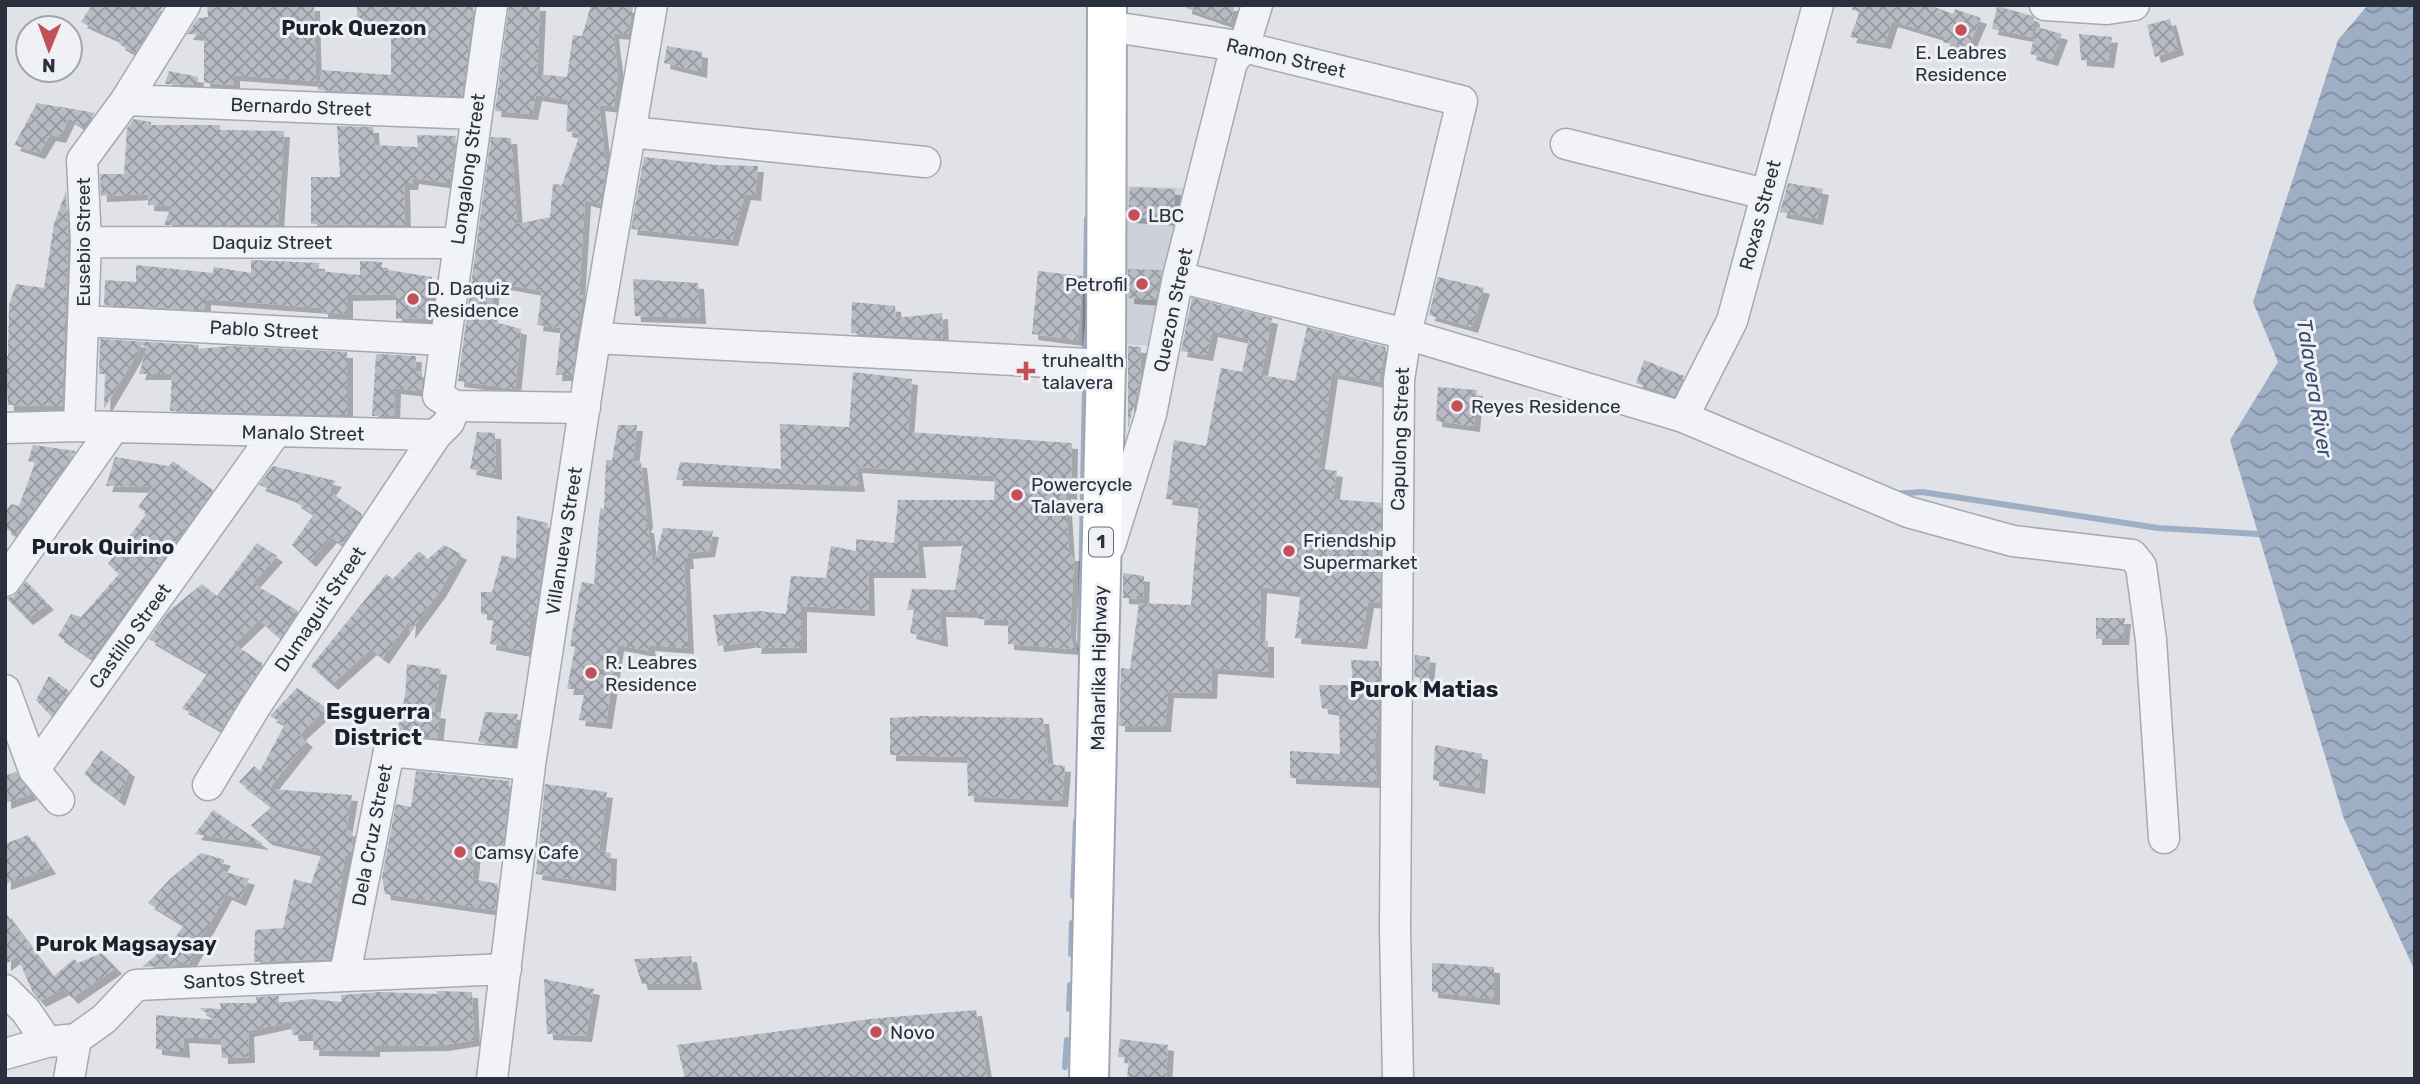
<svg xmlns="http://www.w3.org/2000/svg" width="2420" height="1084" viewBox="0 0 2420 1084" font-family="Rubik,sans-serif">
	<defs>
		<pattern id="water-waves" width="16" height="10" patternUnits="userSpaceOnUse" patternTransform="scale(1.75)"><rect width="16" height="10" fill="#9eaec5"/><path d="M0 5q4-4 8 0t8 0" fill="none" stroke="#818ea1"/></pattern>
		<pattern id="building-cross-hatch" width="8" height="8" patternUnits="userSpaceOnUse" patternTransform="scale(1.75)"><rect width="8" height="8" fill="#b8bbc4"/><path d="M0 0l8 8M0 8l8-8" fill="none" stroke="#9698a1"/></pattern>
		<filter id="shadow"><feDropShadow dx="6" dy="6" stdDeviation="0" flood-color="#0004"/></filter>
	</defs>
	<rect width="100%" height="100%" fill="#e0e2e8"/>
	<!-- built -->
	<path fill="#ced1d9" d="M1122,186L1186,188L1152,346L1120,344Z"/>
	<!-- water -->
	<path fill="url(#water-waves)" d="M2368,5H2415V971L2344,819L2230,440L2278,362L2253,302L2338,40Z"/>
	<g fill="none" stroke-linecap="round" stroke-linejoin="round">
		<!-- stream -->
		<path stroke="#9eaec5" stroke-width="6" d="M1085,353L1087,219
			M1894,494L1922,492L2158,528L2258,534
			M1080,649L1085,380
			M1073,896L1076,821
			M1071,954L1072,923
			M1069,1009L1070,985
			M1065,1067L1067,1040"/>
	</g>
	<!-- building -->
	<path fill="url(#building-cross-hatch)" filter="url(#shadow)" d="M92,5H164L135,53L119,44L121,40L81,22Z
		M207,5H314L316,81L234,75V85L204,83V35L187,34L198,18L208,17Z
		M357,5H474L462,96L318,90L322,70L391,75V24H357Z
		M509,5H540L537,74L567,77L573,35L582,36L591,5L633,7L628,34L613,33L618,75L614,107L599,105L606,168L600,204L585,200L579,295L584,296L573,349H576L572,375H556L561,328L537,325L542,291L494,282L491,321L521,329L515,389L458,381L491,137L511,138L517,224L550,217L553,184L562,185L580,134L566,131L568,100L536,95L532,114L495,111Z
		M1186,5H1235L1230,23L1186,8Z
		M1853,5H1929L1953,14L1955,9L1981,18L1968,48L1943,42L1945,37L1892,21L1885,43L1850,37L1860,12L1852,10Z
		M1997,6L2032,16L2034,19L2032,37L1992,29Z
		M2170,19L2178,49L2155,57L2147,25Z
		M2037,27L2062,34L2052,60L2030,54Z
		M2079,34L2112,37L2108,62L2081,60Z
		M667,46L702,52L701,72L664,63Z
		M169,71L198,77L197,85L165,84Z
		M37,103L73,109L95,113L84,128L69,118L60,137L50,135L39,153L14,145Z
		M134,119L151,122V125H220V130L284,131L278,225H164L171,206L148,205L149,194L101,196L100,174H124L127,128Z
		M337,126L373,127L374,145L418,147L417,135L456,136L450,183L413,178L412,184H404L405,225L311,224V177H340Z
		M644,157L717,165L758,166L755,195L745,194L732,240L631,229Z
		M1788,183L1823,189L1817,219L1780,212Z
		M1130,187L1175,189L1173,220L1128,217Z
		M66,191L68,242L62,406L8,405L5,356H8L9,305L16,284L44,288L54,224Z
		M251,260L319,263V271L360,275V261L382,262V269L432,277L429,318L396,319V294L347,295V314L322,312V308L205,299V310L104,305L105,280L136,282V265L213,273L214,267L251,273Z
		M1128,269L1162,270L1156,300L1128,298Z
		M1038,271L1083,276L1077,340L1032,334Z
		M1438,277L1484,288L1472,327L1429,315Z
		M633,279L698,283L700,318L635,316Z
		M1192,298L1272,318L1261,375L1295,381L1307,327L1386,347L1379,382L1332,373L1318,468L1337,471L1333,499L1381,503L1380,603L1368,602L1361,643L1295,638L1301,592L1261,587L1259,641H1268V672L1212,668L1211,693L1168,692L1165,726H1119L1121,668L1130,669L1139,603L1191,605L1199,503L1166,499L1174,440L1206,446L1221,368L1242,372L1249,339L1212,331L1207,355L1181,351Z
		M852,302L895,306L896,318L942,313L943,339L851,333Z
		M100,339L199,345L198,349L230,346L347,352V415L170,411L172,374H139L147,347L142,345L104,409L105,374H99Z
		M1128,346L1141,347L1140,382L1128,428Z
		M376,354L416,356L415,371L422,372L421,391L395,388L394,416H372Z
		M1644,360L1684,376L1674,396L1636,383Z
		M853,372L912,379L908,432L1072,443L1071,494L1065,493L1069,555H1074L1070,633L1074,649L1008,644V620L978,619L979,612L940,611L942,641L910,633L914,610H907L912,589L955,590L963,542L960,540L917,541L920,572H868L869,610L801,606V647L755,648L756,641L718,646L713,615L760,611L786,614L791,576L826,578L831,546L856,551V539L894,543L898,500H994L995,476L856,467L859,486L676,480L680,462L781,469L780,424L849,427Z
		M1438,387L1477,390L1474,426L1436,421Z
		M618,425H637L633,461L641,462L647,521L645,527H648L653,568L663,528L713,531L709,551L687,553L688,563H684L688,648L649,645L650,651L618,645L606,723L579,720L585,689H567L575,647L570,646L579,594L582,582L594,584L600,508L604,509L606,460H612Z
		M477,432L495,433L496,474L470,469Z
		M33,445L76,451L16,535L5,528V512L11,504L19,506L35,463L28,461Z
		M115,457L169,466L173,461L213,490L91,658L58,636L71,614L81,617L119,574L108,564L147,513L138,507L153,487L106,486Z
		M273,466L336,481L329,491L362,514L342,544L331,537L310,561L292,545L314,514L295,502L297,499L259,485Z
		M517,516L548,523L535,619L530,618V652L490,644L494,615L481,614V592H492L502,555L516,559Z
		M257,543L277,556L253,583L298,611L280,638L259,620L234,644L263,664L221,730L182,708L208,673L149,639L169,611L202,584L217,596Z
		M444,545L461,554L440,591L409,633L410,619L383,658L371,649L332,684L311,666L386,574L393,579L419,551L428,559Z
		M1123,573L1144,576L1143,599L1123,598Z
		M26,581L48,604L27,619L6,598L13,597Z
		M2096,618H2125L2123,639H2096Z
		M1415,655L1430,657L1428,678L1414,677Z
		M1351,660L1379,661V713L1374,746L1377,782L1290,778V751L1340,754L1339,711L1322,708L1319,685H1353Z
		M407,664L441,669L434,712L440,713L437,738L396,734L405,696Z
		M49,676L69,691L51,716L36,700Z
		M297,688L325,707L322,714L299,735L307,741L269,789L352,795L346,830L351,831L353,845L350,856L345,855L330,959L254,962L255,930L283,928L294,879L311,884L322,852L266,839L251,825L272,807L239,782L254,766L260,771L285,724L270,716Z
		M485,712L518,714L511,745L478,742Z
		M922,716L1043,718L1048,764L1065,766L1062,801L968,796L967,757L890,755V718Z
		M1435,745L1482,754L1479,788L1433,780Z
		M101,750L129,771L119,800L84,774Z
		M416,771L510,781L503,846L476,842L472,879L498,884L495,910L385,894L382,877L396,804L411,807Z
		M16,772L31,794L5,803V776Z
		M545,784L607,792L599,851L611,853L610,885L536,874Z
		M213,810L263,844L195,834Z
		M28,835L50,868L5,884V844Z
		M201,853L225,860L219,870L249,879L240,900L226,894L208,927L193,945L198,948L188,965L180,961L174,966L142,967L172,942L184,925L148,903L169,880Z
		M5,912L53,977L74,959L78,963L102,953L116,968L72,998L64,989L40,1001L33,993L17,956L5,965Z
		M691,956L696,984H642L634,959Z
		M1432,963L1494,967V999L1432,992Z
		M544,979L594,989L586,1036L547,1034Z
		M437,991L472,992L474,1040L443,1045L374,1046V1051L313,1050L314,1035H293L290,1022L248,1031L249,1057L222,1058L221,1039L183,1037L184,1052L156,1049V1015L217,1020L199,1008L221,1009L220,1003H257L256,997L279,996V1003L309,999L342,1002L341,995L381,992L437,994Z
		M976,1010L987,1079H685L677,1045L870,1019Z
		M1120,1039L1168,1045L1166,1079H1127L1129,1058L1118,1057Z"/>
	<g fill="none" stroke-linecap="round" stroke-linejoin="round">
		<!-- minor casing -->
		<g stroke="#a6a9b2" stroke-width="33">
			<path id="minor" d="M2045,5L2107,9L2134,5
				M1107,26L1244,47L1462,101L1406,334L1399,380L1395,929L1398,1079
				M126,100L476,114
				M630,132L925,162
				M1566,144L1765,194
				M86,242L458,243
				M1178,277L1406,334L1683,417L1908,512L2013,541L2132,555L2141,566L2151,640L2164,838
				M83,321L444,340
				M595,338L1106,365
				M455,406L438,396L492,5
				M1683,417L1732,321L1818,5
				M79,426L86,242L82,160L126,100L185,5
				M5,428L79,426L436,435L449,422L455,406L585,408
				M1110,545L1151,414L1178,277L1232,62L1244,47L1257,5
				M5,581L114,427
				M5,690L34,770L59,800
				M34,770L275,433
				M208,785L255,707L436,435
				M345,974L389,751L530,765
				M5,990L26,1011L47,1042
				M5,1054L47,1042L76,1039L104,1019L136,985L506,969
				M69,1079L76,1039
				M492,1079L530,765L595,338L652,5"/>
		</g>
		<!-- major casing -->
		<g stroke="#a0a6b2" stroke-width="42">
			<path id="major" d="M1089,1079L1106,365L1107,5"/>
		</g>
		<!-- minor -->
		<use href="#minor" stroke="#f2f3f6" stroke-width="30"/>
		<!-- major -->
		<use href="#major" stroke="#fff" stroke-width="38"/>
	</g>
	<!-- markers -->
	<g fill="#c34f58" stroke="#eff1f5" stroke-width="2.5">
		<circle cx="1961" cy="30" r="7"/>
		<circle cx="1134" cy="215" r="7"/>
		<circle cx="1142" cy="284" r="7"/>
		<circle cx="413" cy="299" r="7"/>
		<path d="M1022.5 360.5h7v7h7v7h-7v7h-7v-7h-7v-7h7z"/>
		<circle cx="1457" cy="406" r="7"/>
		<circle cx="1017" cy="495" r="7"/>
		<circle cx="1289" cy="551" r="7"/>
		<circle cx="591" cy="673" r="7"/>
		<circle cx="460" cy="852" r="7"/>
		<circle cx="876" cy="1032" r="7"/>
	</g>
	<g text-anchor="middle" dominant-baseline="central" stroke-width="6" stroke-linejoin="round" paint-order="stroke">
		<!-- shield labels -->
		<rect fill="#eff1f5" stroke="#656a75" stroke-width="2" x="1089" y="527.5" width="24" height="29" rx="5"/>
		<g font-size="18" font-weight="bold" fill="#2a303e">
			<text x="1101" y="542">1</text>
		</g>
		<!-- poi labels -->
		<g font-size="19" fill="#2a303e" stroke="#eff1f5" text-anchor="start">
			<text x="1961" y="52" text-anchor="middle">E. Leabres<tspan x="1961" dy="22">Residence</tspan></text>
			<text x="1148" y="215">LBC</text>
			<text x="1128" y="284" text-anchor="end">Petrofil</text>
			<text x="427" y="288">D. Daquiz<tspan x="427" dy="22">Residence</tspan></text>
			<text x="1042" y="360">truhealth<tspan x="1042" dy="22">talavera</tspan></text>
			<text x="1471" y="406">Reyes Residence</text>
			<text x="1031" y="484">Powercycle<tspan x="1031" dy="22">Talavera</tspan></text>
			<text x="1303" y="540">Friendship<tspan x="1303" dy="22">Supermarket</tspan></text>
			<text x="605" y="662">R. Leabres<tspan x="605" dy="22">Residence</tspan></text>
			<text x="474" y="852">Camsy Cafe</text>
			<text x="890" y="1032">Novo</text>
		</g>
		<!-- street labels -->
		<g font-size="19" fill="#2a303e" stroke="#eff1f5">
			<text transform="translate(1286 58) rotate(13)">Ramon Street</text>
			<text transform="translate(301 107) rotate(2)">Bernardo Street</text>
			<text transform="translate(468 169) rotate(-82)">Longalong Street</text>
			<text transform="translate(1760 215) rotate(-75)">Roxas Street</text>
			<text transform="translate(83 242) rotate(-90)">Eusebio Street</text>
			<text x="272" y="242">Daquiz Street</text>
			<text transform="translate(1173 310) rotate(-78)">Quezon Street</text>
			<text transform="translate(264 330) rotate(3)">Pablo Street</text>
			<text transform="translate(303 433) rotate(1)">Manalo Street</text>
			<text transform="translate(1400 439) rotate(-88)">Capulong Street</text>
			<text transform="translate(564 541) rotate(-81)">Villanueva Street</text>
			<text transform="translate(320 609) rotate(-56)">Dumaguit Street</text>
			<text transform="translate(130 636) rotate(-54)">Castillo Street</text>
			<text transform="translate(1099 668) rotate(-89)">Maharlika Highway</text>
			<text transform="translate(372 835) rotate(-79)">Dela Cruz Street</text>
			<text transform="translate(244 979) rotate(-3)">Santos Street</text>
		</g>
		<!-- neighbourhood labels -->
		<g font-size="21" font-weight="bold" fill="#1c212f" stroke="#eff1f5">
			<text x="354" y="27">Purok Quezon</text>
			<text x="103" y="546">Purok Quirino</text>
			<text x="126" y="943">Purok Magsaysay</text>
		</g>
		<!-- water labels -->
		<g font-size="21" font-style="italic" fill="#384c6e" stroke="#eff1f5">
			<text transform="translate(2315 388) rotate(81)">Talavera River</text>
		</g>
		<!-- quarter labels -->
		<g font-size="23" font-weight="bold" fill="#1c212f" stroke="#eff1f5">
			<text x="1424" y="689">Purok Matias</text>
			<text x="378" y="711">Esguerra<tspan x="378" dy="26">District</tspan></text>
		</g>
	</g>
	<!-- border -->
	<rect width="2420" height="1084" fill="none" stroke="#2a303e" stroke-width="14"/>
	<!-- north arrow -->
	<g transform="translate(49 49) rotate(181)"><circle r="33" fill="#eff1f5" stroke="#a0a4ac" stroke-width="2"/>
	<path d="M0-5L12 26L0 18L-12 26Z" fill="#c34f58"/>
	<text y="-10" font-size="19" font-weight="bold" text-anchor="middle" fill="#2a303e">N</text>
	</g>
</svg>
